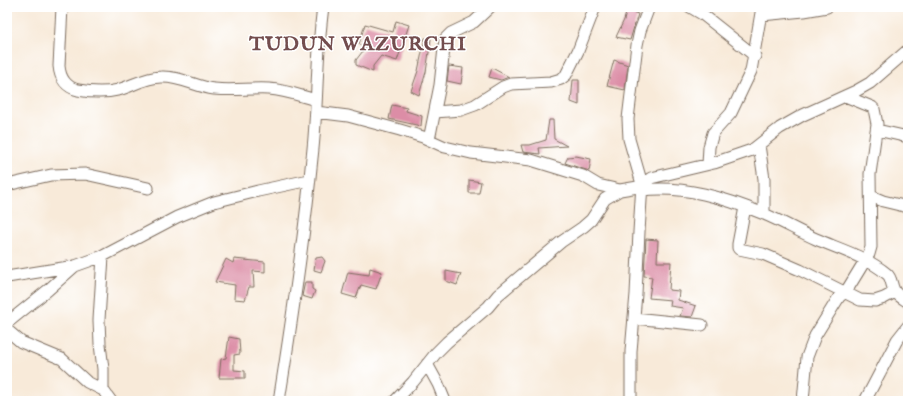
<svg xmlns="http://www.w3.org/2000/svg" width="915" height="408" viewBox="0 0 915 408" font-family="'IM FELL English',serif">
	<rect width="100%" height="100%" fill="#fff"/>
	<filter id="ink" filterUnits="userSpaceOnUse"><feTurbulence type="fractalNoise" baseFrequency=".025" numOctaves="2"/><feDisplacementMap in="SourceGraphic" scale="8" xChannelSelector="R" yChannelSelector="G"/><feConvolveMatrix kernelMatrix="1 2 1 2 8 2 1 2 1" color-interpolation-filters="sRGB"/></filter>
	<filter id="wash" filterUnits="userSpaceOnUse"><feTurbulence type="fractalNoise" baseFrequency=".012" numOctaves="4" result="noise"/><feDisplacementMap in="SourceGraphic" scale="16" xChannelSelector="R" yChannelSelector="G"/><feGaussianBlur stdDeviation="0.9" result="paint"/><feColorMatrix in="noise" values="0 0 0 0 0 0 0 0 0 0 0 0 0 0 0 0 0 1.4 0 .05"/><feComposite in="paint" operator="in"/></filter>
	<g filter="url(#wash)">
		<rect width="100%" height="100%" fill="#f8ead9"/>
		<g id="blocks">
			<!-- building -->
			<path fill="#dc8da6" d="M627,10L638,14L630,40L616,37L624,20Z
				M396,21L409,25L397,61L381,56L373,66V72L356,65V60L366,47L359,44L365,24L393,32Z
				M425,38L431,39L426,72L419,95L411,91L418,71Z
				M614,60L628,65L625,90L607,86Z
				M449,66L463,68L461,84L447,81Z
				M492,68L509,77L501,80L489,77Z
				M573,80H579V105L571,102Z
				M392,105L407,108L406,111L422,116L421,126L389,119Z
				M549,120H553L554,139L567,146L539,148L540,154L523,152L521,145H530L546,140Z
				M576,156L591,159L589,171L565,163L568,157Z
				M469,180L481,182L479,193H469Z
				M646,239L658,240L657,262H671L669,290L679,291L678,300L696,306L692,317L680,316L683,308L670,306L671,300L649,298L652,277L644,276Z
				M322,257L325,261L321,272L314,270L316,258Z
				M226,259L233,263L234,259L265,262V272L253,271L254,287H249L245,300L234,299L235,285L215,282Z
				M370,268L382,272L376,289L361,285L356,298L342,294L348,272L369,275Z
				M446,271L461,274L457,285L446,281Z
				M305,282H312V289L315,291L312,299L302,296Z
				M229,337L239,339L240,354L234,355V370L245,371V378H219L221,359L226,358Z"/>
		</g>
	</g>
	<g filter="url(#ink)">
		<use href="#blocks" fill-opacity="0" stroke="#7d6d5f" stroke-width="1"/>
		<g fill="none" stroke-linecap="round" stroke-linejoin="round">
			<!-- street casing -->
			<g stroke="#7d6d5f" stroke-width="13">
				<path id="street" d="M62,7L59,66C60,78 66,87 78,90C89,92 106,93 118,90C132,86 146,77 161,77C180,76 196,87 214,89C233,91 251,88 269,89C285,90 301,96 316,100
					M690,7L702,14L755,56
					M761,15L804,11L827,7
					M316,112L348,116L400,130L423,137L445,147L471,153L531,160L583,176L598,185L620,190L638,187L651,178L714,163L752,150L780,128L803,115L856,91L870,83L908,50
					M435,112L461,110L475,105L503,87L511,84L551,82L561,79L566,75L578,51L595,7
					M877,130L908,137
					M429,140L440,85L445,39L451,33L474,22L490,7
					M759,145L764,179V214
					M708,164L709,147L713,133L731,113L751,71L762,7
					M7,185L51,175L85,174L148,188
					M642,190C684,185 725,198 764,214C781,221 798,231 816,239C839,249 867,257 887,274C892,278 891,285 894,290C896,295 904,299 908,302
					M871,196L883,201L908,207
					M745,207L738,244V248L739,249L763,254L800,270L860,300L875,301L884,298L895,292
					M7,277L75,266L103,256L177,217L214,202L258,191L309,180
					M634,318L702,325
					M7,323L48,290L75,266
					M7,330L21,342L62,359L87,382L103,390L111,401
					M427,364L438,384L445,401
					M103,390V369L100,344L99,320L103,256
					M279,401C292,320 304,239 312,158C318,108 316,57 323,7
					M395,401L413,382L436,353L447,342L488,307L498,295L561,242L583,227L591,220L605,199L620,190
					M631,401V351L636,294L639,232L642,184L629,139L628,119L637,45L640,31L649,7
					M803,401L807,357L815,336L839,297L847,290L869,254L871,247L870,174L877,124L874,109L872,107L845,96
					M865,401L897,340L908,326"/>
			</g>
			<!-- street -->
			<use href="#street" stroke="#fff" stroke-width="11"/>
		</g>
	</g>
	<g text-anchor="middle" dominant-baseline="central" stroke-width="3" stroke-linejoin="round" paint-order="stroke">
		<!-- district labels -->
		<g font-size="20" font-weight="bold" letter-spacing="1" fill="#734d4e" stroke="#fff">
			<text x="358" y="44">TUDUN WAZURCHI</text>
		</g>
	</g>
	<!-- margin -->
	<rect width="915" height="408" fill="none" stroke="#fff" stroke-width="24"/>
</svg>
